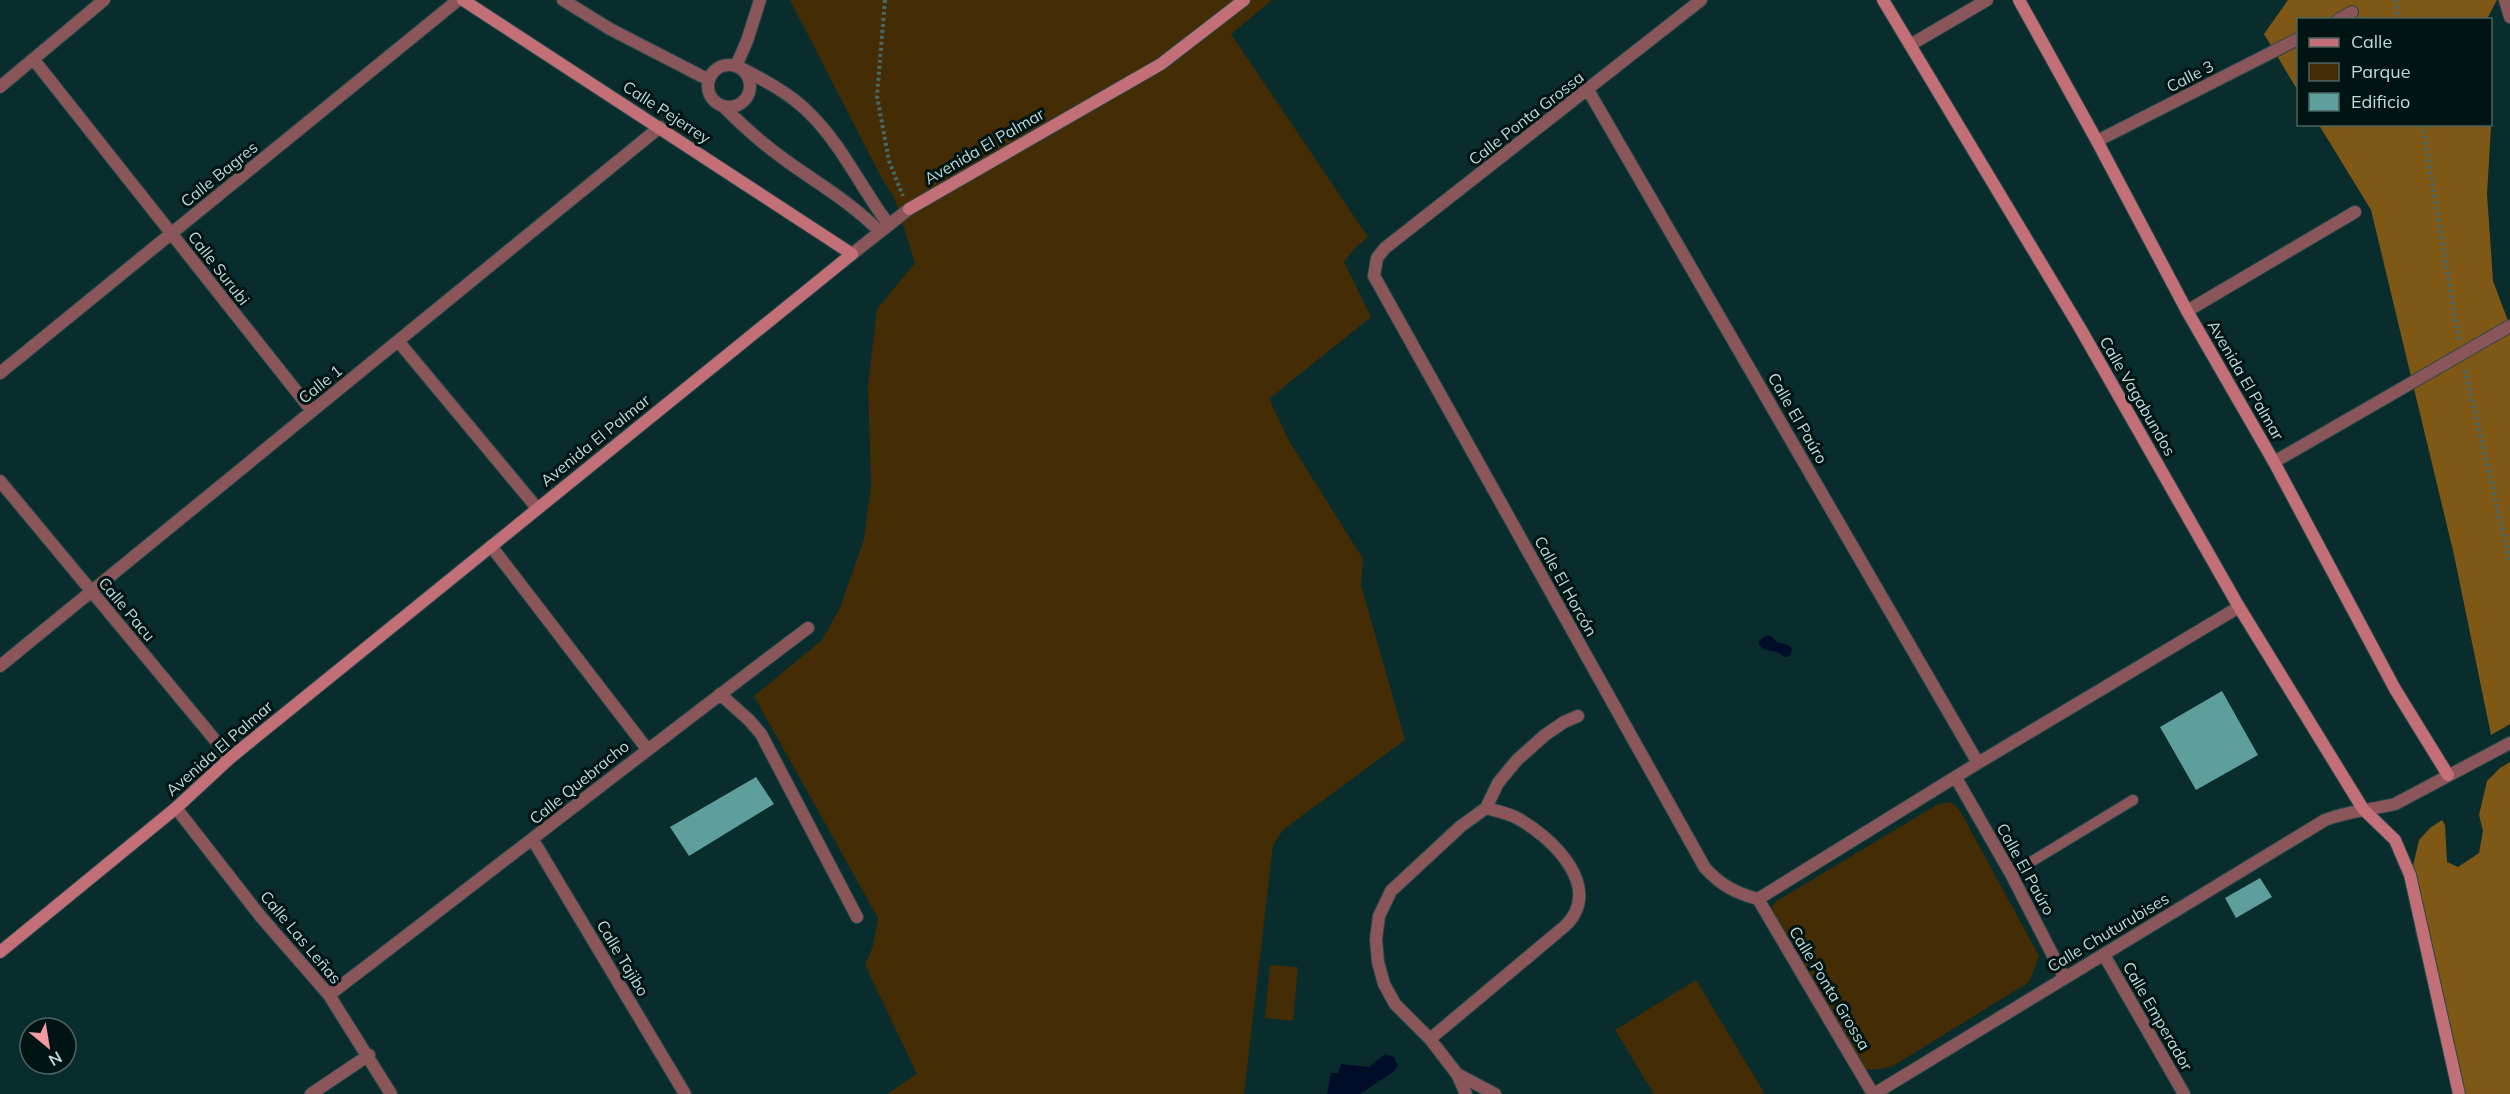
<svg xmlns="http://www.w3.org/2000/svg" width="2510" height="1094" viewBox="0 0 2510 1094" font-family="Mulish,sans-serif">
	<rect width="100%" height="100%" fill="#092d2d"/>
	<!-- green -->
	<path fill="#442c04" d="M790,0H1272L1231,34L1368,237L1355,248L1344,262L1371,317L1270,398L1271,403L1289,441L1363,559L1361,585L1405,740L1296,820L1283,830L1273,845L1244,1094H887L917,1074L865,965L873,946L878,918L754,696L822,640L840,608L864,539L871,485L868,385L877,309L915,263L895,200L879,173Z
		M1950,802L1959,809L2039,956L2029,982L1893,1066C1879,1070 1869,1071 1854,1066L1770,911L1775,902L1938,804Z
		M1270,965L1298,967L1293,1021L1265,1018Z
		M1696,980L1765,1094H1654L1615,1030Z"/>
	<!-- forest -->
	<path fill="#7f5816" d="M2288,0H2497L2487,19L2298,20V91L2264,34Z
		M2489,124L2491,127L2487,194L2493,281L2510,326V724L2491,735L2454,555L2371,210L2319,125Z
		M2510,762V1094H2458L2435,1018L2428,983L2415,930L2420,899L2414,884L2413,866L2419,840L2430,828L2442,820L2445,825L2447,862L2458,867L2479,853L2483,831L2479,815L2487,781L2500,768Z"/>
	<!-- water -->
	<path fill="#000d28" d="M1766,636H1771L1777,642L1790,646L1792,649L1790,656L1784,657C1777,649 1766,653 1759,645V641Z
		M1385,1054L1394,1057L1398,1066L1393,1072L1360,1094H1327L1331,1073H1338L1341,1064L1369,1067Z"/>
	<!-- building -->
	<path fill="#5e9e9d" d="M2222,691L2258,755L2196,790L2160,727Z
		M756,777L774,804L689,856L670,827Z
		M2260,878L2272,897L2236,918L2225,898Z"/>
	<g fill="none" stroke-linecap="round" stroke-linejoin="round">
		<!-- lane casing -->
		<g stroke="#254949" stroke-width="12">
			<path id="lane" d="M2011,874L2133,800"/>
		</g>
		<!-- street casing -->
		<g stroke="#254949" stroke-width="14">
			<path id="street" d="M563,0L610,29L709,80
				M1701,0L1385,248L1377,258L1374,276L1705,868C1721,885 1735,893 1758,899
				M2505,0L2510,17
				M2338,20L2352,12
				M1910,45L1987,0
				M34,60L312,411
				M708 86a21 21 0 1 1 42 0a21 21 0 1 1-42 0Z
				M736,66L747,41L760,0
				M743,69C765,81 787,92 805,109C841,142 860,187 889,225
				M0,87L104,0
				M1588,90L1978,763
				M725,108C744,127 765,146 788,162C819,184 853,204 880,232
				M2097,141L2298,39
				M852,254L909,209
				M2187,311L2355,212
				M398,341L537,508
				M0,373L458,0
				M2274,462L2510,326
				M0,481L230,758
				M491,546L647,749
				M0,666L660,127
				M720,694L749,720L761,734L857,917
				M1956,778L2011,874L2064,977
				M176,808L261,917L329,995L391,1094
				M533,840L685,1094
				M1758,899L1978,763L2239,607
				M1758,899L1873,1094
				M2104,955L2184,1094
				M329,995C489,873 647,749 808,628
				M1430,1039L1565,926C1605,888 1552,837 1517,818C1508,813 1496,811 1486,808
				M1457,1074L1495,1094
				M311,1094L369,1055
				M1466,1094L1457,1074L1430,1039L1395,1004L1384,984L1378,962L1376,939L1379,916L1391,891L1461,826L1486,808L1498,783L1517,760L1545,735L1564,722L1578,716
				M1874,1094L2325,820C2349,811 2370,810 2395,804L2510,743"/>
		</g>
		<!-- secondary casing -->
		<g stroke="#254949" stroke-width="14">
			<path id="secondary" d="M1883,0L2080,328L2239,607L2363,809L2395,840L2410,875L2459,1094
				M2019,0L2097,141L2187,311L2274,462L2395,689L2448,775
				M909,209L1161,64L1244,0
				M0,952L176,808L230,758L852,254L463,0"/>
		</g>
		<!-- path -->
		<path stroke="#466868" stroke-width="4" stroke-dasharray="3 3" stroke-linecap="butt" d="M885,0L877,96L889,161L903,196
			M2395,0L2399,20
			M2422,124L2459,340
			M2465,370L2510,563"/>
		<!-- lane -->
		<use href="#lane" stroke="#8b565a" stroke-width="10"/>
		<!-- street -->
		<use href="#street" stroke="#8b565a" stroke-width="12"/>
		<!-- secondary -->
		<use href="#secondary" stroke="#c36f77" stroke-width="12"/>
	</g>
	<g text-anchor="middle" dominant-baseline="central" stroke-width="6" stroke-linejoin="round" paint-order="stroke">
		<!-- street labels -->
		<g font-size="16" fill="#bbdada" stroke="#001414">
			<text transform="translate(2190 76) rotate(-27)">Calle 3</text>
			<text transform="translate(667 112) rotate(33)">Calle Pejerrey</text>
			<text transform="translate(1526 118) rotate(-38)">Calle Ponta Grossa</text>
			<text transform="translate(984 146) rotate(-30)">Avenida El Palmar</text>
			<text transform="translate(219 174) rotate(-39)">Calle Bagres</text>
			<text transform="translate(219 268) rotate(52)">Calle Surubi</text>
			<text transform="translate(2246 380) rotate(60)">Avenida El Palmar</text>
			<text transform="translate(320 384) rotate(-39)">Calle 1</text>
			<text transform="translate(2138 396) rotate(60)">Calle Vagabundos</text>
			<text transform="translate(1798 418) rotate(60)">Calle El Paúro</text>
			<text transform="translate(595 440) rotate(-39)">Avenida El Palmar</text>
			<text transform="translate(1566 586) rotate(61)">Calle El Horcón</text>
			<text transform="translate(127 609) rotate(50)">Calle Pacu</text>
			<text transform="translate(219 748) rotate(-41)">Avenida El Palmar</text>
			<text transform="translate(579 782) rotate(-39)">Calle Quebracho</text>
			<text transform="translate(2026 869) rotate(61)">Calle El Paúro</text>
			<text transform="translate(2108 932) rotate(-31)">Calle Chuturubises</text>
			<text transform="translate(301 937) rotate(50)">Calle Las Leñas</text>
			<text transform="translate(623 958) rotate(59)">Calle Tajibo</text>
			<text transform="translate(1830 988) rotate(59)">Calle Ponta Grossa</text>
			<text transform="translate(2158 1016) rotate(60)">Calle Emperador</text>
		</g>
	</g>
	<!-- legend -->
	<rect x="2297" y="18" width="195" height="108" fill="#001414" stroke="#4b6363" stroke-width="1.5"/>
	<rect x="2309" y="38" width="30" height="9" fill="#c36f77" stroke="#4b6363" stroke-width="1.5"/>
	<text x="2351" y="48" font-size="18" fill="#bbdada">Calle</text>
	<rect x="2309" y="63" width="30" height="18" fill="#442c04" stroke="#4b6363" stroke-width="1.5"/>
	<text x="2351" y="78" font-size="18" fill="#bbdada">Parque</text>
	<rect x="2309" y="93" width="30" height="18" fill="#5e9e9d" stroke="#4b6363" stroke-width="1.5"/>
	<text x="2351" y="108" font-size="18" fill="#bbdada">Edificio</text>
	<!-- north arrow -->
	<g transform="translate(48 1046) rotate(150)"><circle r="28" fill="#001414" stroke="#4b6363" stroke-width="1.5"/>
	<path d="M0-4.5L10 22L0 15L-10 22Z" fill="#f49aa1"/>
	<text y="-9" font-size="16" font-weight="bold" text-anchor="middle" fill="#bbdada">N</text>
	</g>
</svg>
